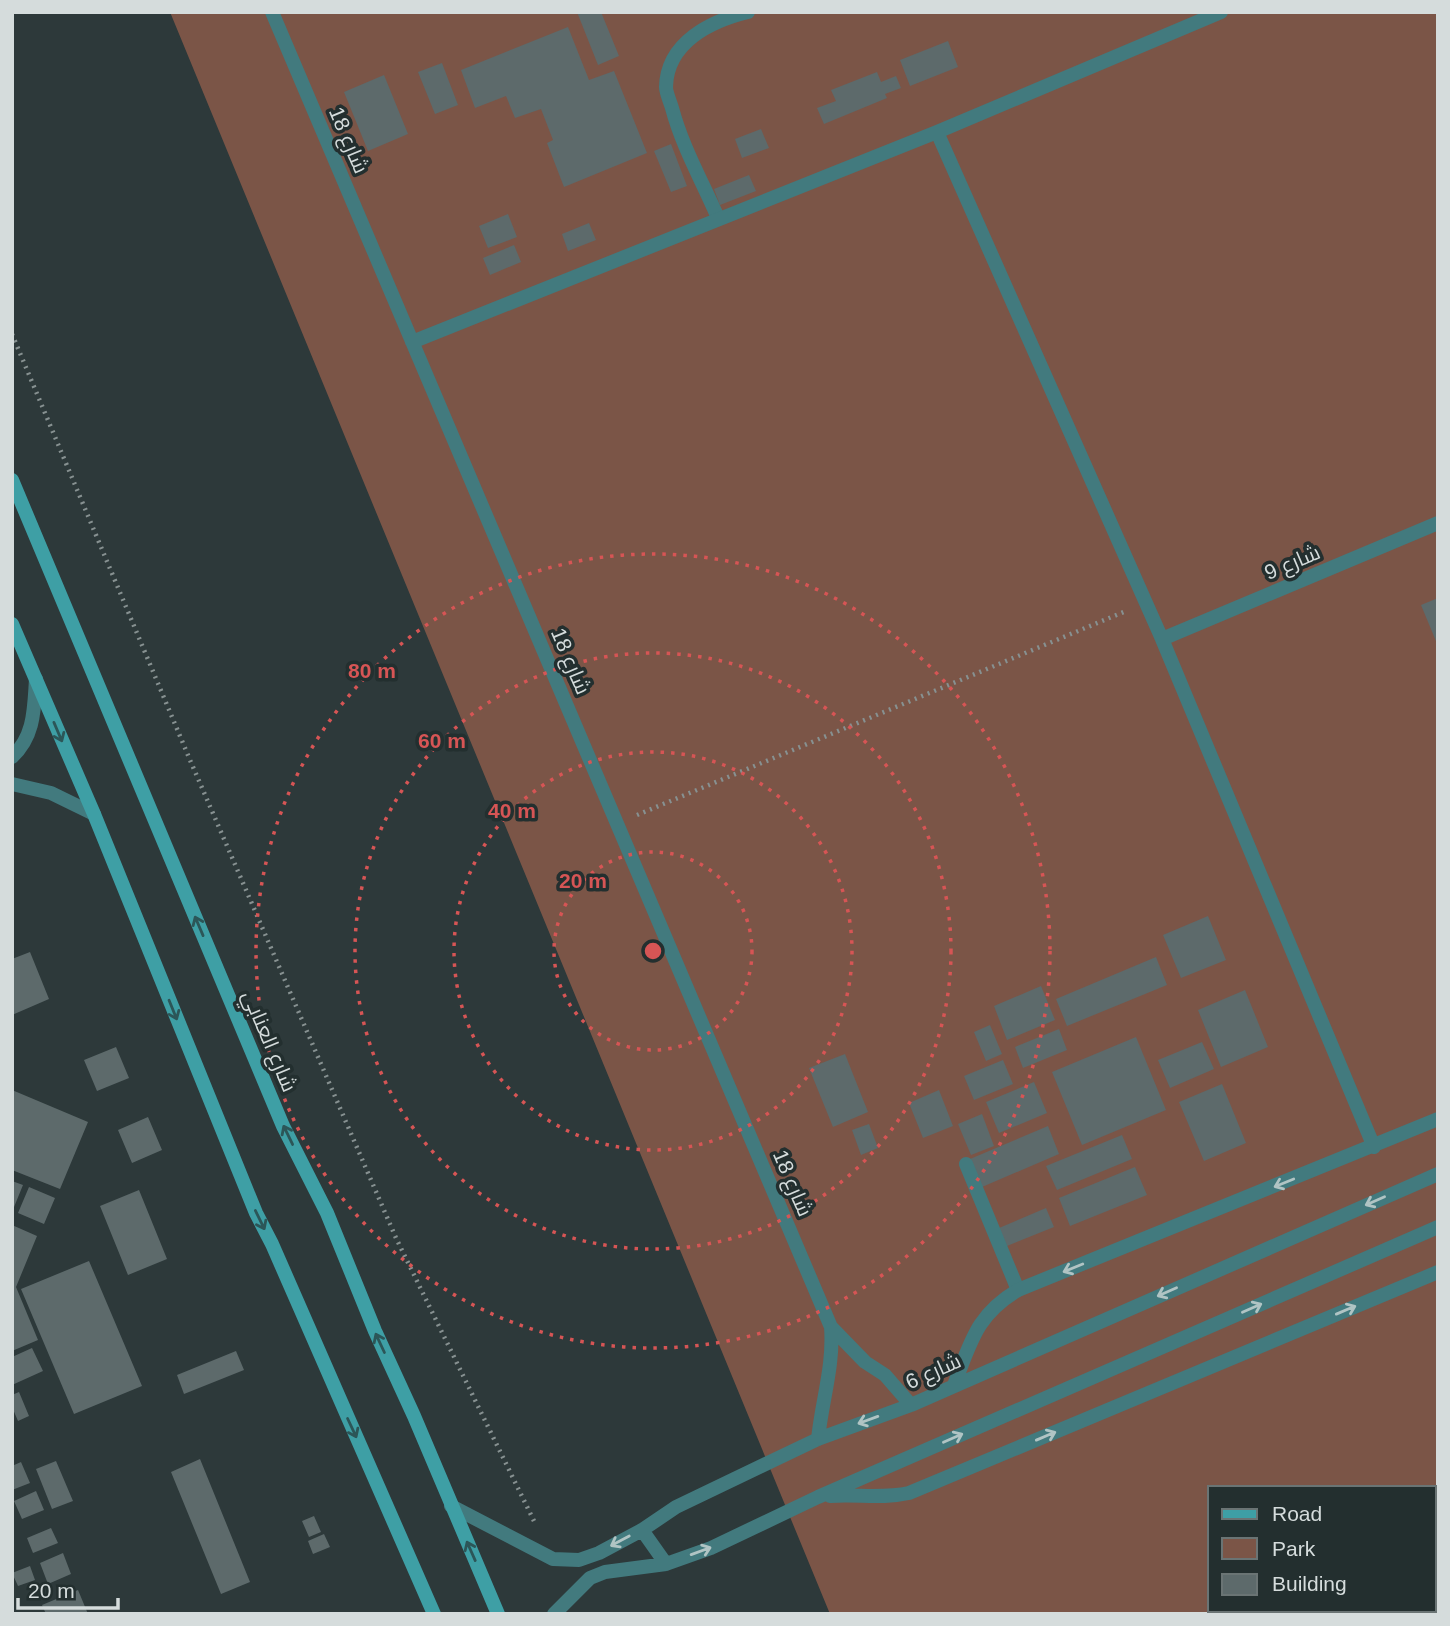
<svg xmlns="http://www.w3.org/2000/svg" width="1450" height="1626" viewBox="0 0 1450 1626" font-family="Helvetica,Cairo,sans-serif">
	<rect width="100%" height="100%" fill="#2d393a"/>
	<!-- green -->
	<path fill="#7b5547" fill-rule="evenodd" d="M170,12H1438V1614H830ZM1210,1488H1434V1610H1210Z"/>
	<!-- building -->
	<path fill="#5d6a6b" d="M577,12H601L619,56L598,65Z
		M568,27L589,80L614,71L647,153L564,187L547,143L553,140L541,109L515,118L506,96L475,108L461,70Z
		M948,41L958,67L910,86L900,60Z
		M442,63L458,105L435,114L418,72Z
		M877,72L881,82L896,76L901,88L885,94L887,98L824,124L817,108L836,101L831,90Z
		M384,75L408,134L368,151L344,92Z
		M761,129L769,148L742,158L735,139Z
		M671,144L687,186L671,192L654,151Z
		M749,175L756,191L720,205L714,189Z
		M508,214L517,237L488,248L479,226Z
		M589,223L596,240L568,251L562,234Z
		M514,245L521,262L490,275L483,258Z
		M1438,598V646L1421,605Z
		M1208,916L1226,960L1181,978L1163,935Z
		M30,952L49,999L12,1015V959Z
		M1156,957L1167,985L1067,1026L1056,999Z
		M1041,986L1055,1020L1007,1040L994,1006Z
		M1245,990L1268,1047L1221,1067L1198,1010Z
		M990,1025L1002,1054L986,1061L974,1032Z
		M1059,1029L1067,1050L1023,1068L1015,1047Z
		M1136,1037L1166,1110L1082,1145L1052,1072Z
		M1202,1042L1214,1069L1170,1088L1158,1060Z
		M116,1047L129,1078L97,1091L84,1060Z
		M845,1054L868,1112L833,1127L809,1068Z
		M1003,1060L1013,1084L974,1100L964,1076Z
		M1034,1082L1047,1113L999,1133L986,1102Z
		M1222,1084L1246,1143L1204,1161L1179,1102Z
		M12,1090L88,1122L60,1189L12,1170Z
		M939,1090L953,1126L923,1138L909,1103Z
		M982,1114L994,1146L971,1155L958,1124Z
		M148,1117L162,1150L132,1163L118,1130Z
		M869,1124L878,1148L861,1155L852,1130Z
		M1048,1126L1059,1154L982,1187L970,1159Z
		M1122,1135L1132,1159L1057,1190L1046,1166Z
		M1135,1167L1147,1195L1070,1226L1059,1198Z
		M12,1181L23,1185L12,1212Z
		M29,1187L55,1198L44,1224L18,1213Z
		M139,1190L167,1259L128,1275L100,1206Z
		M1046,1208L1054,1227L1007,1246L999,1228Z
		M12,1225L37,1236L16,1287L38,1340L12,1351Z
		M89,1261L142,1386L74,1414L21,1289Z
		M32,1348L43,1371L12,1385V1357Z
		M236,1351L244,1370L184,1394L177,1375Z
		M19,1392L29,1416L18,1421L12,1407V1395Z
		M200,1459L250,1582L221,1594L171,1472Z
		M56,1461L73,1501L52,1509L36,1469Z
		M21,1462L30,1483L12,1490V1466Z
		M36,1491L44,1510L22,1519L14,1501Z
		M314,1516L321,1532L309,1537L302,1521Z
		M51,1528L58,1543L33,1553L27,1538Z
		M324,1534L330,1547L313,1554L308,1541Z
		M63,1553L71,1574L48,1584L40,1563Z
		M30,1566L35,1580L18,1586L12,1573Z
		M78,1590L88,1614H46L42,1605Z"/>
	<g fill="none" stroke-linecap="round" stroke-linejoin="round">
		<!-- path -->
		<path stroke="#879191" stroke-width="4.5" stroke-dasharray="2 5" stroke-linecap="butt" d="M12,334L190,760L396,1238L534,1521
			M637,815L1126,611"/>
		<!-- lane -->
		<path stroke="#427a7e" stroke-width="14" d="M718,218C702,181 682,146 672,108C670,101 666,93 666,87C667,42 711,21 748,12
			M966,1164L1018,1290"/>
		<!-- street -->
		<path stroke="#427a7e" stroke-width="14" d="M272,12L831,1327L865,1362L885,1375L911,1405
			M937,132L1162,639L1374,1147
			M412,342L937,132L1221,12
			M1162,639L1438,523
			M12,757C35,736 34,708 36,679
			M12,784L51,793L94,814
			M954,1385C971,1342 976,1315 1018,1290L1438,1119
			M818,1439C822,1400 834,1366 831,1327
			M830,1496C857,1494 882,1499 909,1493L1438,1272
			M451,1506L553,1559L579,1560L599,1553L642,1530L676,1507L818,1439L911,1405L1438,1174
			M642,1530L666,1564
			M554,1614L590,1578L605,1572L666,1564L711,1548L818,1497L1438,1227"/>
		<!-- secondary -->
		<path stroke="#3e9fa5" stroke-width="14" d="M12,480L283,1126L327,1213L375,1331L414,1416L498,1614
			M12,624L94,814L256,1213L272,1244L434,1614"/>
	</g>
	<!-- one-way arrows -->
	<defs><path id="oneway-shaft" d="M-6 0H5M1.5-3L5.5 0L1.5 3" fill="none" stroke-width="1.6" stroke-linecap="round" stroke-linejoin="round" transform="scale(1.75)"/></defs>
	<g stroke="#2c5658">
		<use href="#oneway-shaft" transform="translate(58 732) rotate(67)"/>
		<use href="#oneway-shaft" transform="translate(199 926) rotate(-113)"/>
		<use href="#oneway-shaft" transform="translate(173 1010) rotate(68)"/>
		<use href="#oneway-shaft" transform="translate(288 1135) rotate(-116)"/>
		<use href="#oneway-shaft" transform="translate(260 1220) rotate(64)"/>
		<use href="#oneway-shaft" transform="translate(380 1343) rotate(-115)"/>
		<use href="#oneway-shaft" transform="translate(352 1428) rotate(65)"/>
		<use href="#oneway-shaft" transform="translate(471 1551) rotate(-114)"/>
	</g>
	<g stroke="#b0c4c4">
		<use href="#oneway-shaft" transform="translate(1284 1183) rotate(158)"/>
		<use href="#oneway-shaft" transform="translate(1375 1201) rotate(156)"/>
		<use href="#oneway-shaft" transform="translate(1073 1268) rotate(158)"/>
		<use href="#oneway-shaft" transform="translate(1167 1292) rotate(156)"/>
		<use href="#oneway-shaft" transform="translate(1252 1308) rotate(-24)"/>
		<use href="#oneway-shaft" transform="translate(1346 1310) rotate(-23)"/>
		<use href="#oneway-shaft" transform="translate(868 1420) rotate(160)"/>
		<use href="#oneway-shaft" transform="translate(1046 1436) rotate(-23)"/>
		<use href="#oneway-shaft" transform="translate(953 1438) rotate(-24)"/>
		<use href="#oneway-shaft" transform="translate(620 1541) rotate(152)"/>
		<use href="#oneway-shaft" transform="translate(701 1551) rotate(-20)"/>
	</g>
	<!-- distance rings -->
	<g fill="none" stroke="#d65555" stroke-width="3.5" stroke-dasharray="3.5 7">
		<circle cx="653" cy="951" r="99"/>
		<circle cx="653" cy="951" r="199"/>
		<circle cx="653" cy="951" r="298"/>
		<circle cx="653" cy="951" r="397"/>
	</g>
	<g text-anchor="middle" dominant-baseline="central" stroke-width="7" stroke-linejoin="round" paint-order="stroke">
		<!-- street labels -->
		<g font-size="21" fill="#d5dcdc" stroke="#232f2f">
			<text transform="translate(349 140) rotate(67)">شارع 18</text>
			<text transform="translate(1292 562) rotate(-23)">شارع 9</text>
			<text transform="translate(571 661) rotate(67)">شارع 18</text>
			<text transform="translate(270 1041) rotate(67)">شارع العنابي</text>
			<text transform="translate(793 1183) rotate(67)">شارع 18</text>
			<text transform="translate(933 1371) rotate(-24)">شارع 6</text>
		</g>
	</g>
	<circle cx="653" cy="951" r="10" fill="#d65555" stroke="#232f2f" stroke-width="3.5"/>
	<g font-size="21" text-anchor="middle" font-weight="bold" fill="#d65555" stroke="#232f2f" stroke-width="7" stroke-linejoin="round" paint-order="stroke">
		<text x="372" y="678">80 m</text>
		<text x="442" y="748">60 m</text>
		<text x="512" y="818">40 m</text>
		<text x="583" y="888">20 m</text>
	</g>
	<!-- border -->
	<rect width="1450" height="1626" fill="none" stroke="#d5dcdc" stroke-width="28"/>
	<!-- legend -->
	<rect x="1208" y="1486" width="228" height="126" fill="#232f2f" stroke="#6a7474" stroke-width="2"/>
	<rect x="1222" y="1509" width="35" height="10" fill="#3e9fa5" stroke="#6a7474" stroke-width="2"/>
	<text x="1272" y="1521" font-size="21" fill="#d5dcdc">Road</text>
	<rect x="1222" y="1538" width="35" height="21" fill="#7b5547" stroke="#6a7474" stroke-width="2"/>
	<text x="1272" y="1556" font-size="21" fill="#d5dcdc">Park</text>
	<rect x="1222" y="1574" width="35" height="21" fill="#5d6a6b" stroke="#6a7474" stroke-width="2"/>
	<text x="1272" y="1591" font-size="21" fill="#d5dcdc">Building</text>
	<!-- scale -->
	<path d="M18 1598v10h100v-10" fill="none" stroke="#d5dcdc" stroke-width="3.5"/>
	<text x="28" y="1598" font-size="21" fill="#d5dcdc" stroke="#232f2f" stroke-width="5" paint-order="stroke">20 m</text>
</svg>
